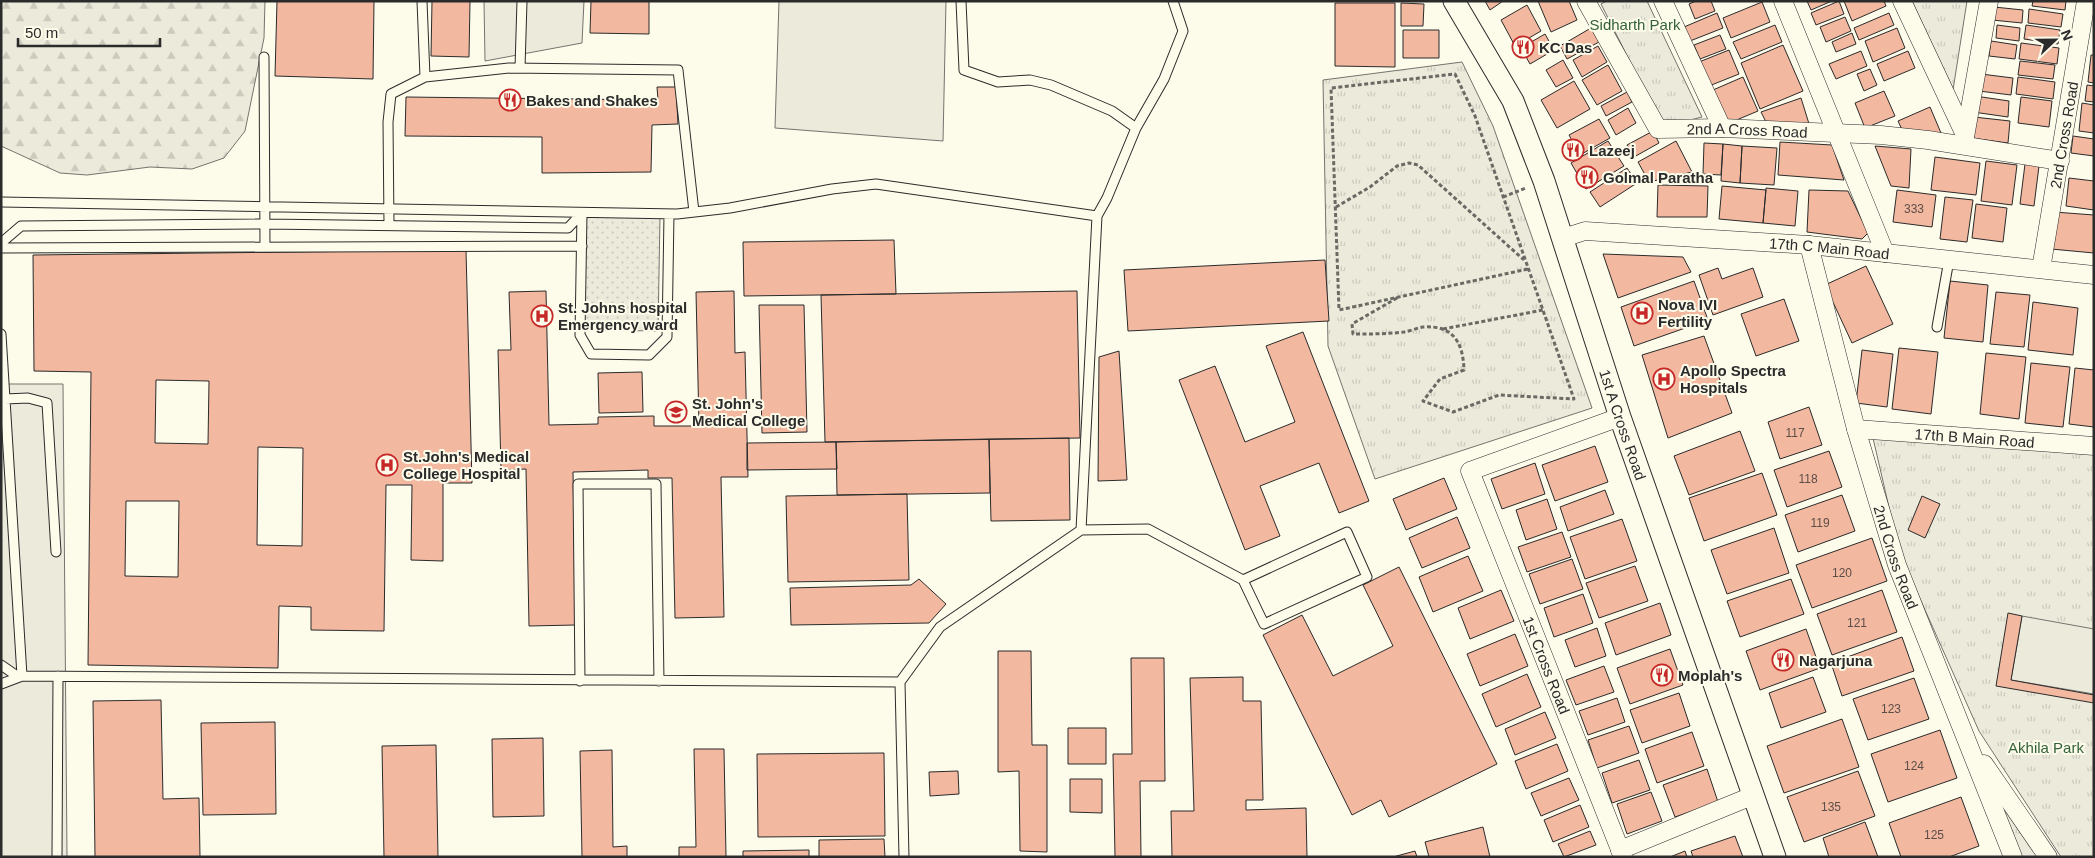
<svg xmlns="http://www.w3.org/2000/svg" width="2095" height="858" viewBox="0 0 2095 858" font-family="Arial,sans-serif">
	<defs>
		<pattern id="grass-dots" width="8" height="8" patternUnits="userSpaceOnUse" patternTransform="scale(1.25)"><rect width="8" height="8" fill="#ecebdb"/><path d="M2 2h.1M6 6h.1" fill="none" stroke="#cbcabc" stroke-width="1.8" stroke-linecap="round"/></pattern>
		<pattern id="forest-firs" width="22" height="20" patternUnits="userSpaceOnUse" patternTransform="scale(1.25)"><rect width="22" height="20" fill="#ecebdb"/><path d="M5 1l3.5 6h-7zM16 11l3.5 6h-7z" fill="#cbcabc"/></pattern>
		<pattern id="park-tufts" width="24" height="20" patternUnits="userSpaceOnUse" patternTransform="scale(1.25)"><rect width="24" height="20" fill="#ecebdb"/><path d="M3 7l-1-3M5 7V3M7 7l1-3M15 17l-1-3M17 17v-4M19 17l1-3" fill="none" stroke="#cbcabc"/></pattern>
	</defs>
	<rect width="100%" height="100%" fill="#fdfbea"/>
	<!-- grass -->
	<path fill="url(#grass-dots)" stroke="#74746e" d="M584,215L660,216L658,331L582,330Z"/>
	<!-- forest -->
	<path fill="url(#forest-firs)" stroke="#74746e" d="M1,1H265L264,38L245,131L224,158L192,169L150,167L87,175L60,173L1,146Z"/>
	<!-- park -->
	<path fill="url(#park-tufts)" stroke="#74746e" d="M1607,1H1647L1702,117L1663,127L1601,4Z
		M1912,1H1967L1953,90V89Z
		M1462,62L1493,126L1592,408L1375,479L1328,346L1323,80Z
		M1873,438L2094,454V857H2061L1979,731L1917,592L1903,568Z
		M1996,796L2038,857H2020Z"/>
	<!-- pitch -->
	<path fill="#ecebdb" stroke="#74746e" d="M2022,616L2094,629V694L2011,680Z"/>
	<!-- parking -->
	<path fill="#eceadb" stroke="#74746e" d="M484,1H584L582,43L485,61Z
		M779,1H946L943,141L775,128Z
		M1,384H63L67,857H1Z"/>
	<!-- building -->
	<path fill="#f2b8a0" stroke="#2b2b2b" fill-rule="evenodd" d="M277,1H374L373,79L275,76Z
		M432,1H470L469,57L431,56Z
		M591,1H649V34L590,33Z
		M1485,1H1503L1490,10Z
		M1538,1H1569L1577,20L1551,32Z
		M1696,1H1711L1715,11L1695,19L1689,4Z
		M1807,1H1832L1811,10Z
		M1839,1L1844,14L1816,25L1811,13Z
		M1844,1H1884L1886,6L1852,21Z
		M2033,1H2066L2065,10L2032,6Z
		M1762,2L1770,22L1731,38L1723,18Z
		M1335,3H1395V67L1335,66Z
		M1401,3L1424,4L1423,26H1401Z
		M1527,5L1541,31L1515,46L1501,20Z
		M1994,7L2023,10L2022,23L1992,20Z
		M2029,9L2063,14L2061,27L2028,23Z
		M1717,13L1723,28L1690,41L1684,27Z
		M1889,13L1894,25L1859,40L1854,28Z
		M1845,17L1851,31L1826,42L1820,27Z
		M1775,25L1782,42L1741,59L1733,42Z
		M1997,25L2020,28L2019,41L1996,38Z
		M2026,25L2060,30L2058,44L2024,39Z
		M1591,28L1599,42L1567,59L1560,46Z
		M1897,28L1905,48L1873,62L1865,41Z
		M1403,30H1439V58H1403Z
		M1852,33L1856,44L1836,52L1832,42Z
		M1545,34L1554,50L1530,64L1521,48Z
		M1720,35L1726,49L1700,59L1694,45Z
		M1991,41L2017,45L2015,59L1989,56Z
		M2021,43L2059,48L2057,64L2019,59Z
		M1783,45L1803,91L1760,109L1741,63Z
		M1598,46L1607,62L1582,77L1573,60Z
		M1729,50L1739,74L1709,86L1699,62Z
		M1861,51L1867,66L1836,79L1829,64Z
		M1908,51L1915,68L1884,81L1877,64Z
		M2091,55H2094V83L2088,82Z
		M1563,60L1573,78L1556,87L1546,70Z
		M2020,61L2055,65L2053,79L2018,75Z
		M1608,65L1622,91L1597,105L1582,80Z
		M1870,69L1877,85L1864,91L1857,74Z
		M1981,74L2013,78L2011,95L1979,91Z
		M1743,77L1758,111L1727,124L1713,90Z
		M2018,77L2055,82L2053,99L2016,94Z
		M1574,81L1590,109L1557,128L1541,100Z
		M2087,85L2094,86V102L2085,101Z
		M657,87H676L678,124L652,125L651,172L542,173V137L405,136L406,97L658,100Z
		M1884,91L1895,116L1865,128L1855,103Z
		M1627,92L1632,102L1606,116L1601,106Z
		M1975,96L2009,101L2008,117L1973,112Z
		M2021,97L2052,101L2049,127L2018,123Z
		M1801,98L1810,127L1767,124L1761,112Z
		M2082,103L2094,105V133L2079,131Z
		M1930,107L1941,133L1904,134L1898,121Z
		M1628,108L1636,123L1616,135L1608,120Z
		M1974,117L2010,121L2008,143L1971,138Z
		M1599,119L1610,138L1580,155L1569,135Z
		M1653,131L1659,143L1634,157L1627,145Z
		M2073,136L2094,139V156L2071,153Z
		M1608,141L1624,166L1586,189L1571,163Z
		M1676,141L1692,172L1649,182L1638,162Z
		M1780,142L1832,145L1844,180L1778,175Z
		M1704,143L1723,144L1721,175L1703,174Z
		M1723,144L1742,146L1740,183L1721,181Z
		M1742,146L1777,148L1774,185L1740,183Z
		M1875,146L1911,149L1909,188L1891,186Z
		M1935,157L1980,163L1976,195L1931,190Z
		M1986,161L2017,165L2012,205L1981,201Z
		M2025,164L2039,166L2034,206L2020,204Z
		M1627,168L1637,183L1600,207L1590,192Z
		M2069,178L2094,181V210L2066,206Z
		M1658,185L1708,186L1707,217H1657Z
		M1722,186L1766,190L1763,223L1719,219Z
		M1766,188L1798,191L1795,226L1763,223Z
		M1809,190L1848,191L1868,233L1862,239L1807,232Z
		M1897,190L1936,195L1932,227L1893,222Z
		M1945,197L1973,200L1967,242L1940,239Z
		M1976,204L2007,208L2003,242L1972,238Z
		M2054,212L2094,215V253L2051,249Z
		M894,240L896,294L744,296L743,242Z
		M466,250L472,483H443V561L411,560L412,485H386L384,631L311,630V607L279,606L278,668L88,665L91,372L34,371L33,255ZM156,380L209,381L208,444L155,443ZM258,447L303,448L302,546L257,545ZM126,501H179L178,577L125,576Z
		M1603,254L1683,257L1691,272L1618,298Z
		M1325,260L1329,321L1128,331L1124,270Z
		M1866,266L1893,324L1852,343L1825,285Z
		M1718,268L1722,279L1753,268L1763,297L1713,315L1699,275Z
		M1694,281L1708,320L1634,346L1621,307Z
		M1950,281L1988,285L1983,342L1944,338Z
		M546,291L549,425L598,424V417L654,416V426H699L696,292L734,291L735,353L745,352L748,477H721L724,617L675,618L672,478H648V470L573,472L576,625L529,626L526,469L501,470L498,350H511L509,292Z
		M1077,291L1080,438L825,442L821,295Z
		M1996,292L2030,295L2024,347L1990,344Z
		M1784,299L1799,341L1756,356L1741,314Z
		M2033,302L2078,308L2073,355L2028,350Z
		M759,305H804L807,432L762,433Z
		M1303,332L1369,501L1339,513L1319,463L1260,486L1280,536L1245,550L1179,380L1215,366L1245,442L1295,422L1266,346Z
		M1704,336L1732,413L1668,438L1642,355Z
		M1899,348L1938,352L1931,414L1892,409Z
		M1862,350L1893,354L1887,407L1856,403Z
		M1119,351L1127,480L1098,481L1099,357Z
		M1986,353L2026,357L2019,419L1980,414Z
		M2031,363L2070,367L2063,427L2025,423Z
		M2075,368L2094,370V427L2069,424Z
		M642,372L643,412L599,413L598,373Z
		M1809,407L1822,445L1780,459L1768,422Z
		M1740,431L1755,471L1689,495L1674,456Z
		M1069,438L1070,520L991,521L989,439Z
		M989,439L990,493L837,495L836,442Z
		M836,442L837,469L747,470V443Z
		M1595,446L1608,482L1555,501L1542,465Z
		M1829,451L1842,487L1787,507L1774,470Z
		M1535,463L1545,494L1502,509L1491,479Z
		M1762,473L1777,515L1704,541L1689,498Z
		M1444,478L1457,509L1406,530L1393,499Z
		M1605,490L1614,514L1568,531L1560,507Z
		M907,494L909,580L788,582L786,496Z
		M1842,495L1855,531L1798,552L1785,515Z
		M1922,496L1940,504L1925,538L1908,530Z
		M1547,499L1557,529L1526,540L1516,510Z
		M1457,517L1470,548L1422,568L1409,538Z
		M1622,519L1637,561L1585,579L1570,537Z
		M1774,528L1789,573L1727,594L1711,550Z
		M1562,532L1571,557L1527,572L1518,547Z
		M1872,538L1887,581L1812,608L1796,565Z
		M1468,556L1483,591L1433,612L1419,577Z
		M1572,559L1583,589L1540,604L1529,574Z
		M1635,566L1648,601L1599,618L1586,583Z
		M1399,567L1497,764L1389,817L1381,800L1352,815L1263,635L1302,615L1333,676L1393,646L1363,585Z
		M919,579L946,604L929,623L791,625L790,588L911,585Z
		M1791,579L1804,614L1740,637L1727,601Z
		M1501,590L1514,621L1470,639L1458,608Z
		M1882,590L1897,632L1832,655L1817,614Z
		M1583,594L1593,623L1554,637L1544,608Z
		M1660,603L1671,635L1616,655L1605,623Z
		M2008,613L2022,616L2011,680L2094,695V703L1996,686Z
		M1597,628L1606,656L1575,667L1565,640Z
		M1806,629L1820,668L1760,690L1746,651Z
		M1515,634L1528,666L1480,686L1467,654Z
		M1902,637L1914,671L1842,696L1831,663Z
		M1670,649L1683,685L1630,704L1617,668Z
		M998,651H1031L1032,745H1047V852L1020,851L1019,771L998,772Z
		M1131,658H1164L1165,781H1140L1141,857H1115L1113,754H1132Z
		M1604,666L1614,692L1576,705L1566,680Z
		M1527,674L1541,707L1496,727L1482,694Z
		M1243,677V701H1261L1263,800H1246V810L1306,808L1307,857H1172L1171,811H1194L1190,678Z
		M1813,677L1826,712L1781,728L1769,693Z
		M1914,678L1929,719L1868,740L1853,699Z
		M1679,693L1690,726L1642,743L1630,710Z
		M1617,698L1625,722L1588,735L1579,711Z
		M161,700L163,799L199,798L200,857H95L93,701Z
		M1545,712L1556,738L1515,755L1505,729Z
		M1842,719L1859,767L1784,793L1767,746Z
		M275,722L276,814L203,815L201,723Z
		M1629,726L1639,753L1597,768L1588,740Z
		M1068,728H1106V764H1068Z
		M1940,730L1957,778L1888,802L1871,754Z
		M1692,732L1704,766L1657,783L1645,749Z
		M543,738L544,816L493,817L492,739Z
		M1557,744L1568,771L1526,789L1515,761Z
		M436,745L438,857H384L382,746Z
		M694,749H724L726,857H679V847H696Z
		M612,750L613,847L627,846V857H582L580,751Z
		M884,753L885,836L758,837L757,754Z
		M1639,760L1650,790L1612,803L1602,773Z
		M1707,769L1718,802L1675,817L1663,785Z
		M958,771L959,794L930,796L929,772Z
		M1858,771L1875,816L1804,842L1787,797Z
		M1569,778L1579,800L1541,816L1531,793Z
		M1070,779H1102V813L1070,812Z
		M1651,792L1662,821L1627,834L1617,804Z
		M1961,797L1979,846L1949,857H1901L1889,823Z
		M1580,805L1589,827L1553,842L1544,820Z
		M1865,822L1878,857H1829L1823,838Z
		M1483,827L1490,857H1429L1425,842Z
		M1590,831L1596,845L1564,857L1558,844Z
		M1735,836L1743,857H1693L1691,851Z
		M884,839L885,857H819V840Z
		M809,850V857H743V851Z
		M1415,851L1417,857H1393Z
		M1685,851L1687,857H1670Z"/>
	<g fill="none" stroke-linecap="round" stroke-linejoin="round">
		<!-- service casing -->
		<g stroke="#2b2b2b" stroke-width="11">
			<path id="service" d="M422,1L425,77
				M961,1L964,70L998,82L1030,80L1051,85L1112,111L1136,128
				M264,57L265,247
				M520,68L522,1
				M1,202L677,214L730,208L832,189L876,184L1097,216
				M582,213L580,335L591,354L649,355L667,337L669,214
				M389,225L388,122L391,94L425,77L509,68L678,70L694,212
				M1,243L21,226L265,224L568,228L582,213
				M1,248L582,246
				M1937,327L1949,260
				M1,334L22,676
				M5,399L28,398L47,403L56,552
				M1081,530L1097,216L1107,198L1136,128L1164,79L1183,31L1173,1
				M1,665L17,676
				M580,681L578,484H656L659,681
				M1,684L22,676L900,682
				M57,857L58,676
				M904,857L900,682L940,627L1081,530L1148,529L1243,580L1264,624L1367,577L1347,532L1243,580"/>
		</g>
		<!-- minor casing -->
		<g stroke="#2b2b2b" stroke-width="19">
			<g id="minor">
				<path id="s1" d="M1586,1L1658,129L1722,128L1881,135L1928,140L2060,161"/>
				<path d="M1663,1L1722,128"/>
				<path d="M1783,1L1885,253"/>
				<path d="M1902,1L1965,135"/>
				<path d="M1965,137L1989,1"/>
				<path id="s2" d="M1563,238L1585,231L1809,245L2094,275"/>
				<path id="s3" d="M1809,245L1856,429L1897,565L2013,857"/>
				<path id="s4" d="M2041,269L2086,1"/>
				<path id="s5" d="M1620,417L1470,471L1623,857"/>
				<path id="s6" d="M1856,429L2094,446"/>
				<path d="M1984,764L2048,857"/>
				<path d="M1620,850L1752,796"/>
			</g>
		</g>
		<!-- tertiary casing -->
		<g stroke="#2b2b2b" stroke-width="23">
			<g id="tertiary">
				<path id="s7" d="M1454,1L1513,101L1544,181L1620,417L1775,857"/>
			</g>
		</g>
		<!-- path -->
		<path stroke="#6a6964" stroke-width="3" stroke-dasharray="4 2.5" stroke-linecap="butt" d="M1503,197L1526,188
			M1336,207L1370,187L1397,166L1409,163L1418,165L1524,260
			M1397,298L1352,324L1353,334C1370,334 1387,334 1404,332C1410,331 1417,328 1423,327C1454,325 1463,343 1464,370L1440,379L1423,401L1453,412L1499,395L1574,399L1475,116L1455,74L1331,88L1339,310L1528,269
			M1443,329L1543,310"/>
		<!-- service -->
		<use href="#service" stroke="#fdfbea" stroke-width="9"/>
		<!-- minor -->
		<use href="#minor" stroke="#fdfbea" stroke-width="18"/>
		<!-- tertiary -->
		<use href="#tertiary" stroke="#fdfbea" stroke-width="21"/>
	</g>
	<!-- icons -->
	<defs>
		<g id="restaurant-ring" transform="scale(1.125)"><circle r="9.5" fill="#fdfbea" stroke="#c62828" stroke-width="1.5"/><path d="M-5-6h1v4h1v-4h1v4h1v-4h1v5L-1.5 .5V6h-2V.5L-5-1ZM5-6V6H3V1.5H1.5Q1.5-4 5-6Z" fill="#c62828"/></g>
		<g id="hospital-ring" transform="scale(1.125)"><circle r="9.5" fill="#fdfbea" stroke="#c62828" stroke-width="1.5"/><path d="M-5-5h3v3.5h4V-5h3V5h-3V1.5h-4V5h-3Z" fill="#c62828"/></g>
		<g id="university-ring" transform="scale(1.125)"><circle r="9.5" fill="#fdfbea" stroke="#c62828" stroke-width="1.5"/><path d="M0-5L7-2L0 1L-7-2ZM-4 1L0 2.5L4 1V4Q0 6-4 4Z" fill="#c62828"/></g>
	</defs>
	<g fill-rule="evenodd">
		<use href="#restaurant-ring" x="1523" y="47"/>
		<use href="#restaurant-ring" x="510" y="100"/>
		<use href="#restaurant-ring" x="1573" y="150"/>
		<use href="#restaurant-ring" x="1587" y="177"/>
		<use href="#hospital-ring" x="1642" y="313"/>
		<use href="#hospital-ring" x="542" y="316"/>
		<use href="#hospital-ring" x="1664" y="379"/>
		<use href="#university-ring" x="676" y="412"/>
		<use href="#hospital-ring" x="387" y="465"/>
		<use href="#restaurant-ring" x="1783" y="660"/>
		<use href="#restaurant-ring" x="1662" y="675"/>
	</g>
	<g text-anchor="middle" dominant-baseline="central" stroke-width="4" stroke-linejoin="round" paint-order="stroke">
		<!-- number labels -->
		<g font-size="12" fill="#5d4e48">
			<text x="1914" y="209">333</text>
			<text x="1795" y="433">117</text>
			<text x="1808" y="479">118</text>
			<text x="1820" y="523">119</text>
			<text x="1842" y="573">120</text>
			<text x="1857" y="623">121</text>
			<text x="1891" y="709">123</text>
			<text x="1914" y="766">124</text>
			<text x="1831" y="807">135</text>
			<text x="1934" y="835">125</text>
		</g>
		<!-- park labels -->
		<g font-size="15" fill="#34623c" stroke="#fdfbea">
			<text x="1635" y="24">Sidharth Park</text>
			<text x="2046" y="747">Akhila Park</text>
		</g>
		<!-- poi labels -->
		<g font-size="15" font-weight="bold" fill="#2b2b2b" stroke="#fdfbea" text-anchor="start">
			<text x="1539" y="47">KC Das</text>
			<text x="526" y="100">Bakes and Shakes</text>
			<text x="1589" y="150">Lazeej</text>
			<text x="1603" y="177">Golmal Paratha</text>
			<text x="1658" y="304">Nova IVI<tspan x="1658" dy="17">Fertility</tspan></text>
			<text x="558" y="307">St. Johns hospital<tspan x="558" dy="17">Emergency ward</tspan></text>
			<text x="1680" y="370">Apollo Spectra<tspan x="1680" dy="17">Hospitals</tspan></text>
			<text x="692" y="403">St. John's<tspan x="692" dy="17">Medical College</tspan></text>
			<text x="403" y="456">St.John's Medical<tspan x="403" dy="17">College Hospital</tspan></text>
			<text x="1799" y="660">Nagarjuna</text>
			<text x="1678" y="675">Moplah's</text>
		</g>
		<!-- street labels -->
		<g font-size="15" fill="#2b2b2b" stroke="#fdfbea">
			<text stroke="none"><textPath href="#s1" startOffset="236">2nd A Cross Road</textPath></text>
			<text stroke="none"><textPath href="#s4" startOffset="136">2nd Cross Road</textPath></text>
			<text stroke="none"><textPath href="#s2" startOffset="268">17th C Main Road</textPath></text>
			<text stroke="none"><textPath href="#s7" startOffset="458">1st A Cross Road</textPath></text>
			<text stroke="none"><textPath href="#s6" startOffset="119">17th B Main Road</textPath></text>
			<text stroke="none"><textPath href="#s3" startOffset="324">2nd Cross Road</textPath></text>
			<text stroke="none"><textPath href="#s5" startOffset="368">1st Cross Road</textPath></text>
		</g>
	</g>
	<!-- border -->
	<rect width="2095" height="858" fill="none" stroke="#2b2b2b" stroke-width="5"/>
	<!-- north arrow -->
	<g transform="translate(2055 40) rotate(68)" stroke="#fdfbea" stroke-width="4" paint-order="stroke">
	<path d="M0-4L9 19L0 12L-9 19Z" fill="#2b2b2b"/>
	<text y="-8" font-size="14" font-weight="bold" text-anchor="middle" fill="#2b2b2b">N</text>
	</g>
	<!-- scale -->
	<path d="M18 38v8h142v-8" fill="none" stroke="#2b2b2b" stroke-width="2.5"/>
	<text x="25" y="38" font-size="15" fill="#2b2b2b" stroke="#fdfbea" stroke-width="4" paint-order="stroke">50 m</text>
</svg>
